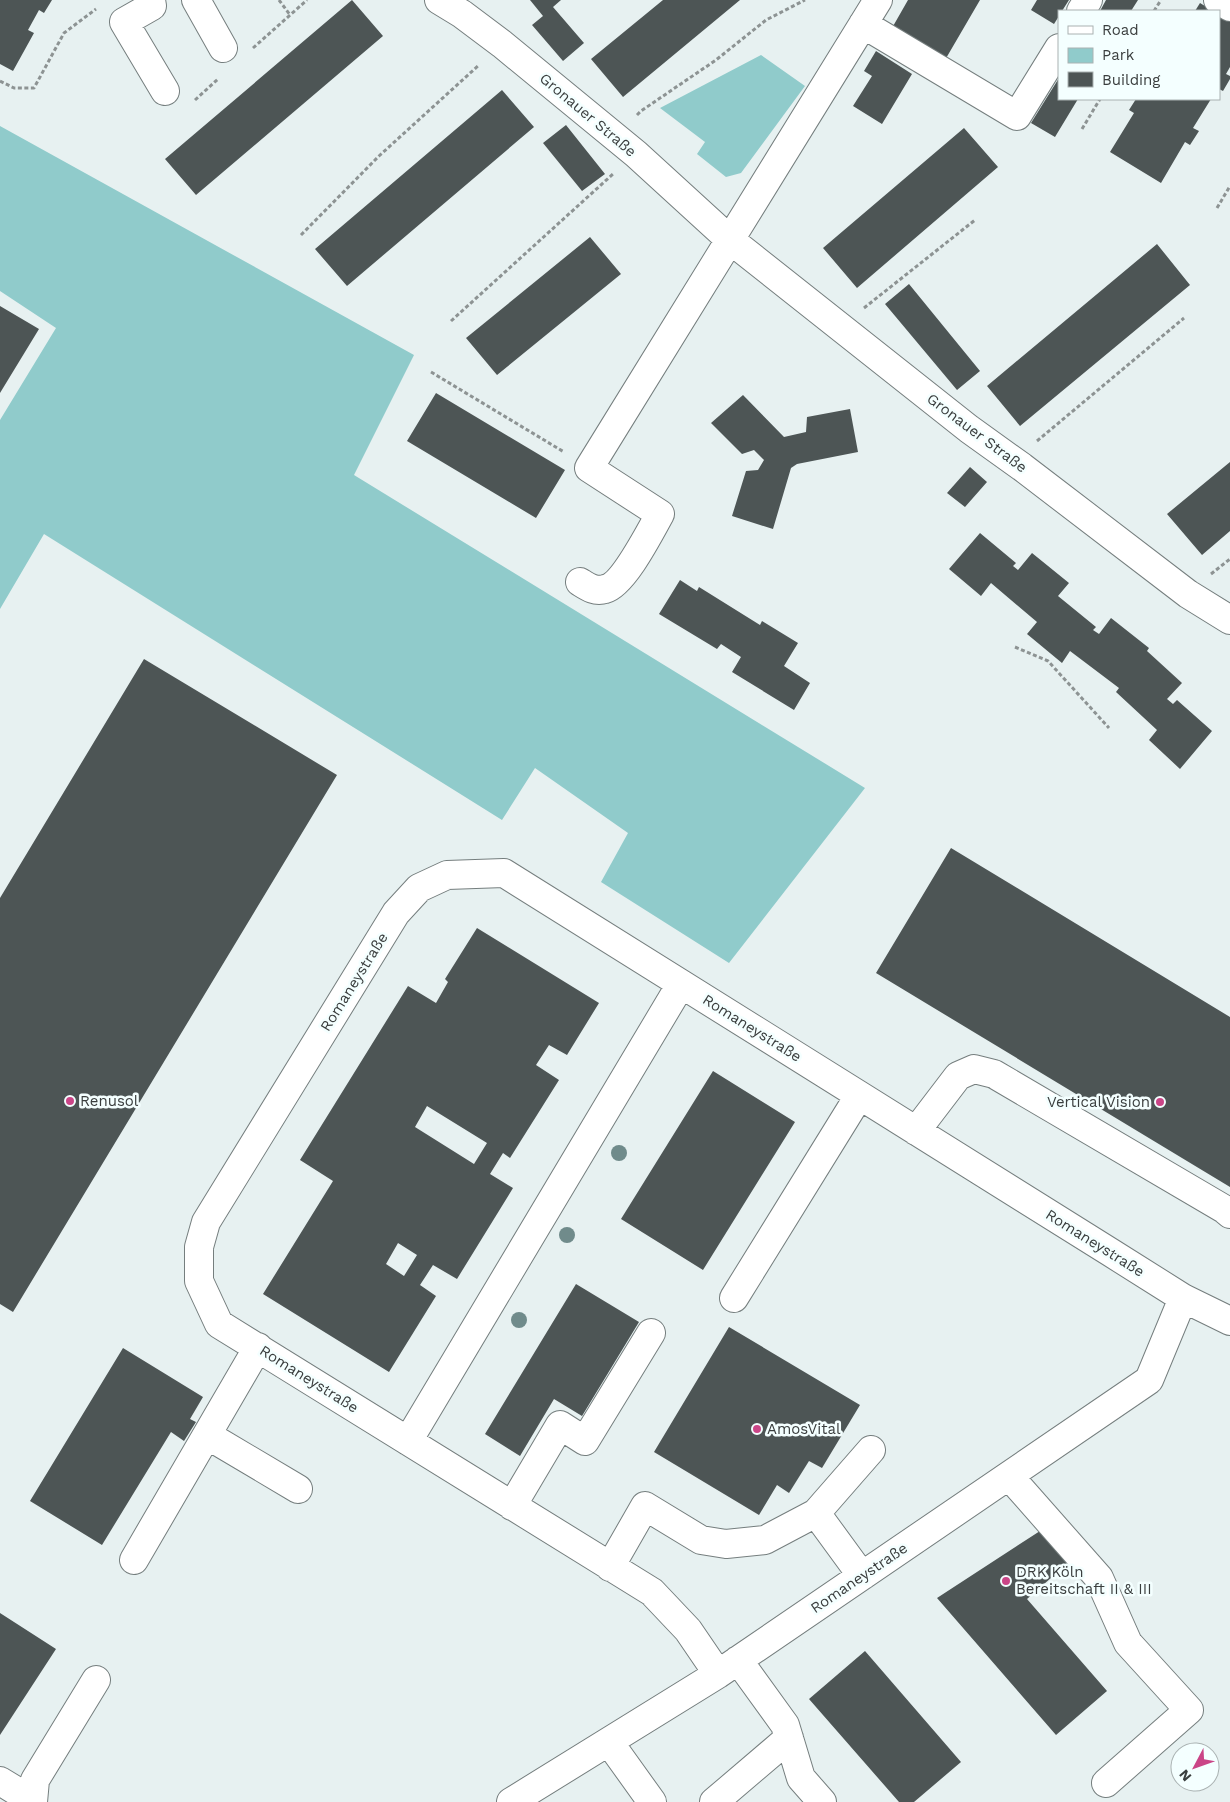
<svg xmlns="http://www.w3.org/2000/svg" width="1230" height="1802" viewBox="0 0 1230 1802" font-family="'Work Sans',sans-serif">
	<rect width="100%" height="100%" fill="#e7f1f1"/>
	<!-- green -->
	<path fill="#90cbcb" d="M761,55L805,86L741,173L726,177L697,154L705,142L660,108Z
		M0,126L414,355L354,475L865,788L729,963L601,882L628,833L535,768L502,820L44,534L0,609V420L56,328L0,291Z"/>
	<!-- building -->
	<path fill="#4d5555" fill-rule="evenodd" d="M0,0H52L44,13L39,10L28,30L34,33L13,71L0,64Z
		M352,0L383,36L196,195L165,159Z
		M530,0H561L553,7L584,43L563,61L532,25L543,16Z
		M663,0H740L623,97L591,59Z
		M908,0H980L945,60L892,28Z
		M1037,0H1069L1062,11H1059V16L1054,24L1031,10Z
		M1106,0H1138L1131,11H1100Z
		M1200,3L1213,11H1195Z
		M1219,14L1230,21V67L1226,74L1230,76V79L1223,91L1219,89Z
		M876,51L912,74L882,124L853,106L872,76L864,71Z
		M1059,78V99H1078L1055,137L1031,123Z
		M502,90L534,127L347,286L315,249Z
		M1136,99H1211L1193,128L1199,131L1190,145L1185,142L1161,183L1110,152L1134,113L1129,110Z
		M566,125L605,174L582,191L543,143Z
		M964,128L998,167L857,288L823,248Z
		M590,237L621,274L497,375L466,338Z
		M1157,244L1190,285L1020,426L987,386Z
		M909,284L980,371L957,390L885,304Z
		M0,306L39,329L0,393Z
		M436,393L565,470L536,518L407,441Z
		M743,395L784,437L806,432L807,417L850,409L858,452L797,464L791,468L773,529L732,516L746,471L758,470L764,460L754,450L742,454L711,423Z
		M1230,462V531L1202,555L1167,514Z
		M970,467L987,482L965,507L947,493Z
		M980,533L1016,563L1013,566L1018,570L1032,553L1069,583L1058,596L1096,627L1093,630L1099,634L1111,618L1149,648L1147,651L1182,683L1167,699L1173,704L1177,700L1212,731L1180,769L1149,740L1157,730L1116,692L1119,688L1070,651L1062,663L1027,634L1037,622L991,583L981,596L949,569Z
		M680,580L697,591L699,587L760,625L762,621L798,643L784,666L810,683L794,710L732,672L741,657L721,644L717,649L659,614Z
		M144,659L337,775L13,1312L0,1304V898Z
		M951,848L1230,1017V1187L876,973Z
		M477,928L599,1003L567,1055L549,1045L536,1065L559,1080L510,1158L503,1153L490,1174L513,1188L457,1279L433,1265L420,1285L436,1296L389,1372L263,1294L333,1181L300,1160L408,986L436,1003L448,982L445,979ZM427,1106L487,1143L474,1164L415,1127ZM398,1243L417,1255L404,1276L386,1264Z
		M713,1071L795,1122L703,1270L621,1219Z
		M576,1284L639,1322L582,1416L554,1399L520,1456L485,1434Z
		M729,1327L860,1405L822,1468L809,1461L789,1493L777,1485L759,1515L654,1452Z
		M123,1348L203,1397L190,1419L196,1422L184,1441L171,1432L102,1545L30,1501Z
		M1040,1531L1068,1563L1027,1599L1107,1691L1056,1735L937,1598Z
		M0,1613L56,1649L0,1735Z
		M865,1651L961,1762L914,1802H899L809,1699Z"/>
	<g fill="none" stroke-linecap="round" stroke-linejoin="round">
		<!-- minor casing -->
		<g stroke="#757e7e" stroke-width="30">
			<path id="minor" d="M151,0L152,6L124,22L165,91
				M196,0L223,48
				M439,0L462,14L502,44L636,154L729,239L969,429L1022,467L1188,594L1230,620
				M1218,0L1230,7
				M1081,11L1088,0
				M863,24L1017,116L1059,48
				M580,582C588,587 595,592 605,589C623,585 650,532 660,514L589,468L878,0
				M916,1131L958,1076L974,1069L994,1074L1224,1209L1230,1214
				M734,1298L859,1096
				M207,1435L298,1489
				M408,1441L681,984
				M1009,1476L1099,1578L1128,1643L1189,1710L1106,1783
				M512,1506L560,1425L585,1441L651,1333
				M816,1513L871,1450
				M134,1560L258,1347
				M610,1567L645,1506L701,1540L726,1544L765,1540L816,1513L862,1576
				M738,1660L785,1725L801,1778L822,1802
				M718,1674L688,1630L652,1592L219,1324L199,1281V1247L206,1222L396,913L419,888L447,875L504,873L1110,1252L1183,1298L1230,1321
				M609,1742L652,1802
				M0,1781L33,1801
				M33,1802L35,1780L96,1680
				M511,1802L718,1674L1149,1380L1183,1298
				M714,1802L789,1738"/>
		</g>
		<!-- path -->
		<path stroke="#8d9393" stroke-width="3" stroke-dasharray="4 2.5" stroke-linecap="butt" d="M279,0L290,15
			M1154,11L1161,0
			M253,48L307,0
			M0,81L14,88H34L64,33L96,9
			M195,100L218,79
			M637,115L641,111L716,60L766,20L805,0
			M1082,129L1100,99
			M1217,208L1230,186
			M301,235L379,156L479,65
			M864,308L975,220
			M451,321L613,174
			M431,372L564,452
			M1037,441L1184,318
			M1211,574L1230,559
			M1015,647L1048,661L1109,728"/>
		<!-- minor -->
		<use href="#minor" stroke="#fff" stroke-width="28"/>
	</g>
	<!-- trees -->
	<g fill="#708b8b">
		<circle cx="619" cy="1153" r="8"/>
		<circle cx="567" cy="1235" r="8"/>
		<circle cx="519" cy="1320" r="8"/>
	</g>
	<!-- markers -->
	<g fill="#ca4587" stroke="#f4ffff" stroke-width="2">
		<circle cx="70" cy="1101" r="5"/>
		<circle cx="1160" cy="1102" r="5"/>
		<circle cx="757" cy="1429" r="5"/>
		<circle cx="1006" cy="1581" r="5"/>
	</g>
	<g text-anchor="middle" dominant-baseline="central" stroke-width="5" stroke-linejoin="round" paint-order="stroke">
		<!-- street labels -->
		<g font-size="15" fill="#3a3e3e" stroke="#f4ffff">
			<text transform="translate(588 115) rotate(40)">Gronauer Straße</text>
			<text transform="translate(977 433) rotate(37)">Gronauer Straße</text>
			<text transform="translate(354 982) rotate(-58)">Romaneystraße</text>
			<text transform="translate(752 1028) rotate(32)">Romaneystraße</text>
			<text transform="translate(1095 1243) rotate(32)">Romaneystraße</text>
			<text transform="translate(309 1379) rotate(32)">Romaneystraße</text>
			<text transform="translate(859 1578) rotate(-34)">Romaneystraße</text>
		</g>
		<!-- poi labels -->
		<g font-size="15" fill="#3a3e3e" stroke="#f4ffff" text-anchor="start">
			<text x="80" y="1101">Renusol</text>
			<text x="1150" y="1102" text-anchor="end">Vertical Vision</text>
			<text x="767" y="1429">AmosVital</text>
			<text x="1016" y="1572">DRK Köln<tspan x="1016" dy="17">Bereitschaft II &amp; III</tspan></text>
		</g>
	</g>
	<!-- legend -->
	<rect x="1058" y="10" width="162" height="90" fill="#f4ffff" stroke="#aab2b2"/>
	<rect x="1068" y="26" width="25" height="8" fill="#ffffff" stroke="#aab2b2"/>
	<text x="1102" y="35" font-size="15" fill="#3a3e3e">Road</text>
	<rect x="1068" y="48" width="25" height="15" fill="#90cbcb" stroke="#aab2b2"/>
	<text x="1102" y="60" font-size="15" fill="#3a3e3e">Park</text>
	<rect x="1068" y="72" width="25" height="15" fill="#4d5555" stroke="#aab2b2"/>
	<text x="1102" y="85" font-size="15" fill="#3a3e3e">Building</text>
	<!-- north arrow -->
	<g transform="translate(1195 1767) rotate(229)"><circle r="24" fill="#f4ffff" stroke="#aab2b2"/>
	<path d="M0-4L9 19L0 12L-9 19Z" fill="#ca4587"/>
	<text y="-8" font-size="14" font-weight="bold" text-anchor="middle" fill="#3a3e3e">N</text>
	</g>
</svg>
